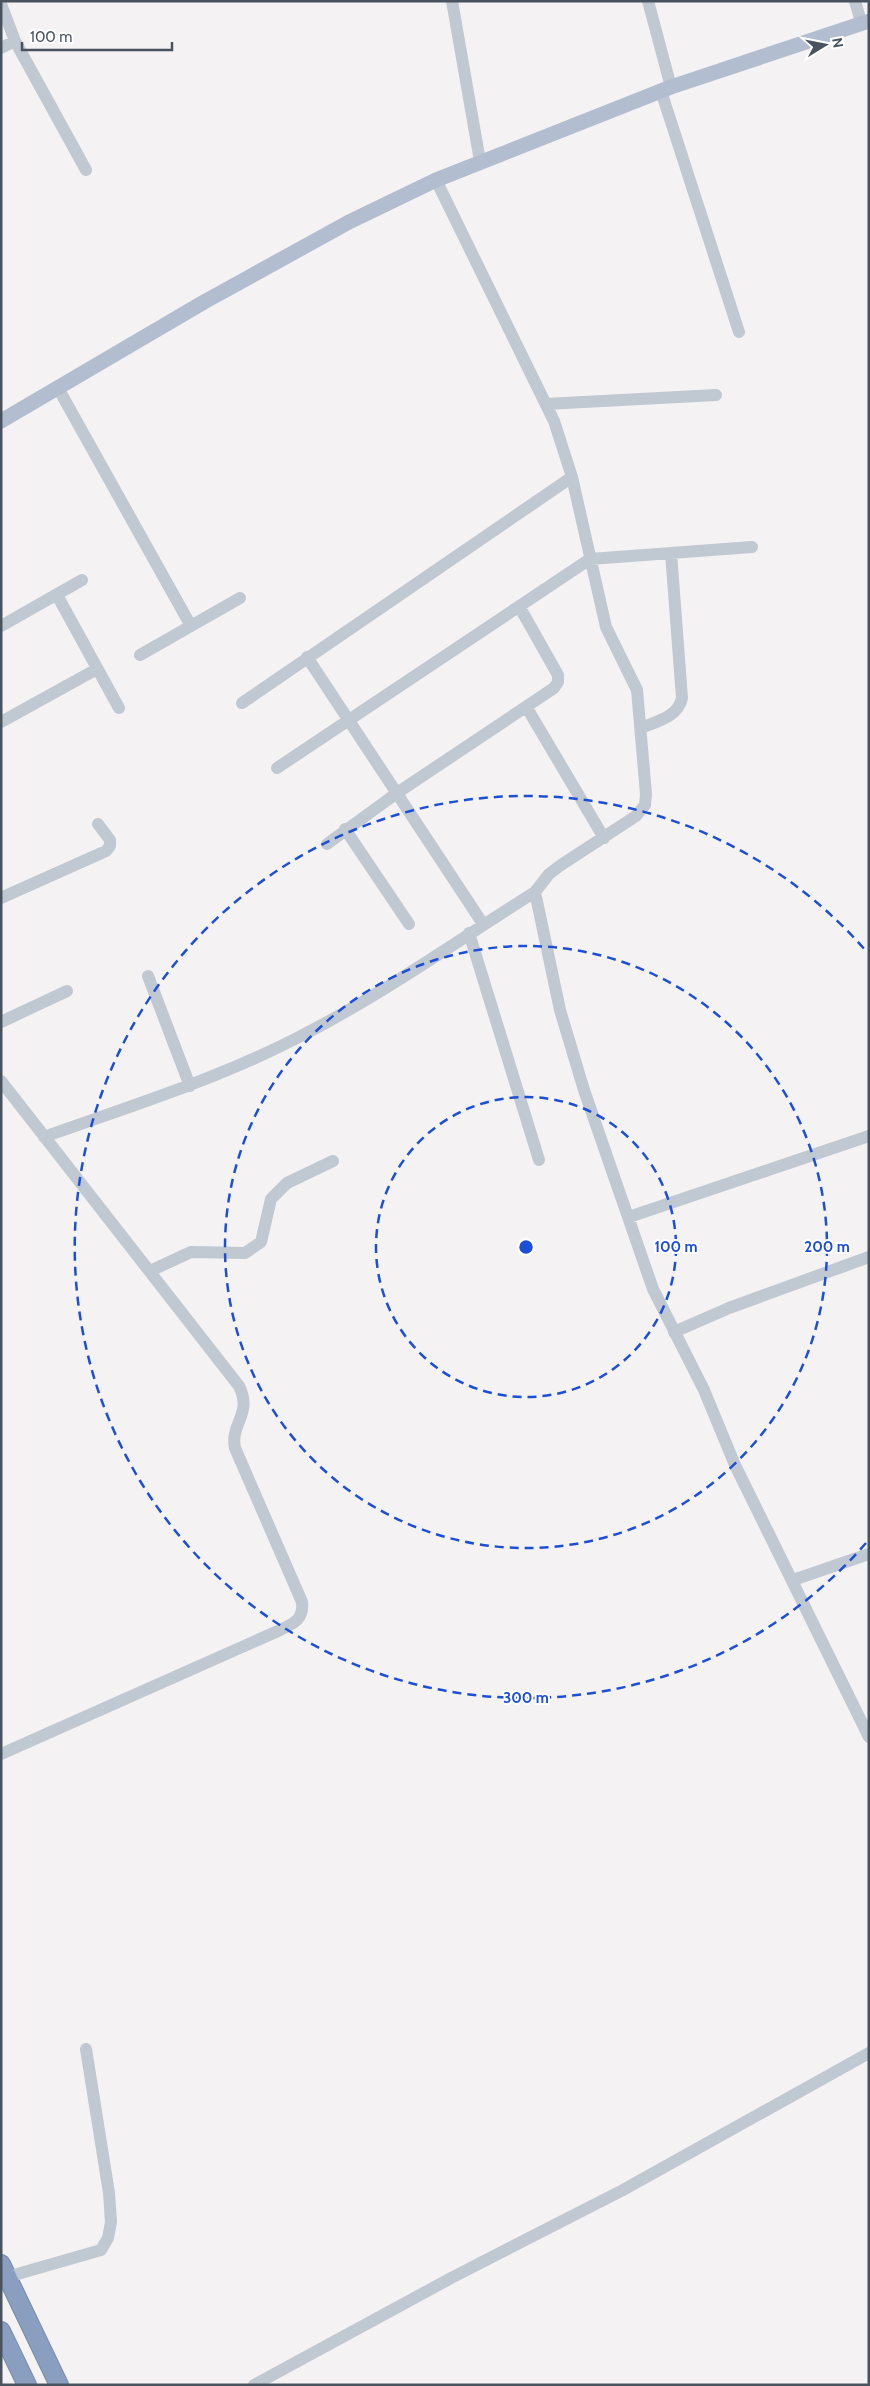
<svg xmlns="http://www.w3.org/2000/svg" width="870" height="2386" viewBox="0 0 870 2386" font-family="Cabin,sans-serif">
	<rect width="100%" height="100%" fill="#f4f2f2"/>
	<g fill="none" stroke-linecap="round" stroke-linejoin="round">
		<!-- highway casing -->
		<g stroke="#758aac" stroke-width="20">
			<path id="highway" d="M1,2264L59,2385
				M1,2331L27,2385"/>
		</g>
		<!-- minor -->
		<path stroke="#c0c8d1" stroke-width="12" d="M452,1L480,161
			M648,1L671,87
			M855,1L861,22
			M1,4L15,41
			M1,48L15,41L86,170
			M661,91L739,332
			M58,388L191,626
			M546,404L716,395
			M57,595L119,708
			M1,626L82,580
			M140,655L240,598
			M307,657L483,924
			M242,703L572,477
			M527,708L604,838
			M1,722L97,669
			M641,728C657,721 678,717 682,698L671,553
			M277,768L590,559L752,547
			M345,829L409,924
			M327,844L397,793L554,688L558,682V675L519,606
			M535,892L560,1010L584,1090L653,1289L704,1390L735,1465L869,1737
			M1,898L106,851L110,846V840L98,824
			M469,933L539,1160
			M148,976L190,1086
			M1,1022L67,991
			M1,1081L239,1386C253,1414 230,1423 235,1448L302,1602C304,1620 293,1624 278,1631L1,1754
			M44,1137C128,1107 215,1080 295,1039C377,998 457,941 535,892L549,874L561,865L636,816L645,805L646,794L637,690L606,627L572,477L554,421L436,180
			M629,1217L869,1136
			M150,1271L191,1252L245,1253L261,1242L271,1199L287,1183L333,1161
			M674,1332L729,1308L869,1257
			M793,1580L869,1554
			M7,2277L101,2250L108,2238L111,2222L109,2193L86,2049
			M254,2385L453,2277L623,2190L869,2053"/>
		<!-- major -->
		<path stroke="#b2bed0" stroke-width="15" d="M1,421L204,302L349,222L436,180L671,87L869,21"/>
		<!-- highway -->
		<use href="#highway" stroke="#8a9fc0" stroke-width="18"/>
	</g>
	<!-- distance rings -->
	<g fill="none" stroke="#1d4ed8" stroke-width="2.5" stroke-dasharray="9 6">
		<circle cx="526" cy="1247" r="150"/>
		<circle cx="526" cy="1247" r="301"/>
		<path d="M866 1543A451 451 0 1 1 866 951"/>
	</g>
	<circle cx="526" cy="1247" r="8" fill="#1d4ed8" stroke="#fff" stroke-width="2.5"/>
	<g font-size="15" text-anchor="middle" font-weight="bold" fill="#1d4ed8" stroke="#fff" stroke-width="4" stroke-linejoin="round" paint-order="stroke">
		<text x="676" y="1252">100 m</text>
		<text x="827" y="1252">200 m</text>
		<text x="526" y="1703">300 m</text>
	</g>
	<!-- border -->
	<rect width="870" height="2386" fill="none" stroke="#495360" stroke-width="5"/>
	<!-- north arrow -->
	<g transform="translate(825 45) rotate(80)" stroke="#ffffff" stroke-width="4" paint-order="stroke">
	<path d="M0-4L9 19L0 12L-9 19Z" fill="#495360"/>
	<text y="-8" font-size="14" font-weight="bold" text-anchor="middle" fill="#495360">N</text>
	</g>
	<!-- scale -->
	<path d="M22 42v8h150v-8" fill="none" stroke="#495360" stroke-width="2.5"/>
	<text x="30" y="42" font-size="15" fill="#495360" stroke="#ffffff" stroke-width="4" paint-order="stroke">100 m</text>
</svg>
